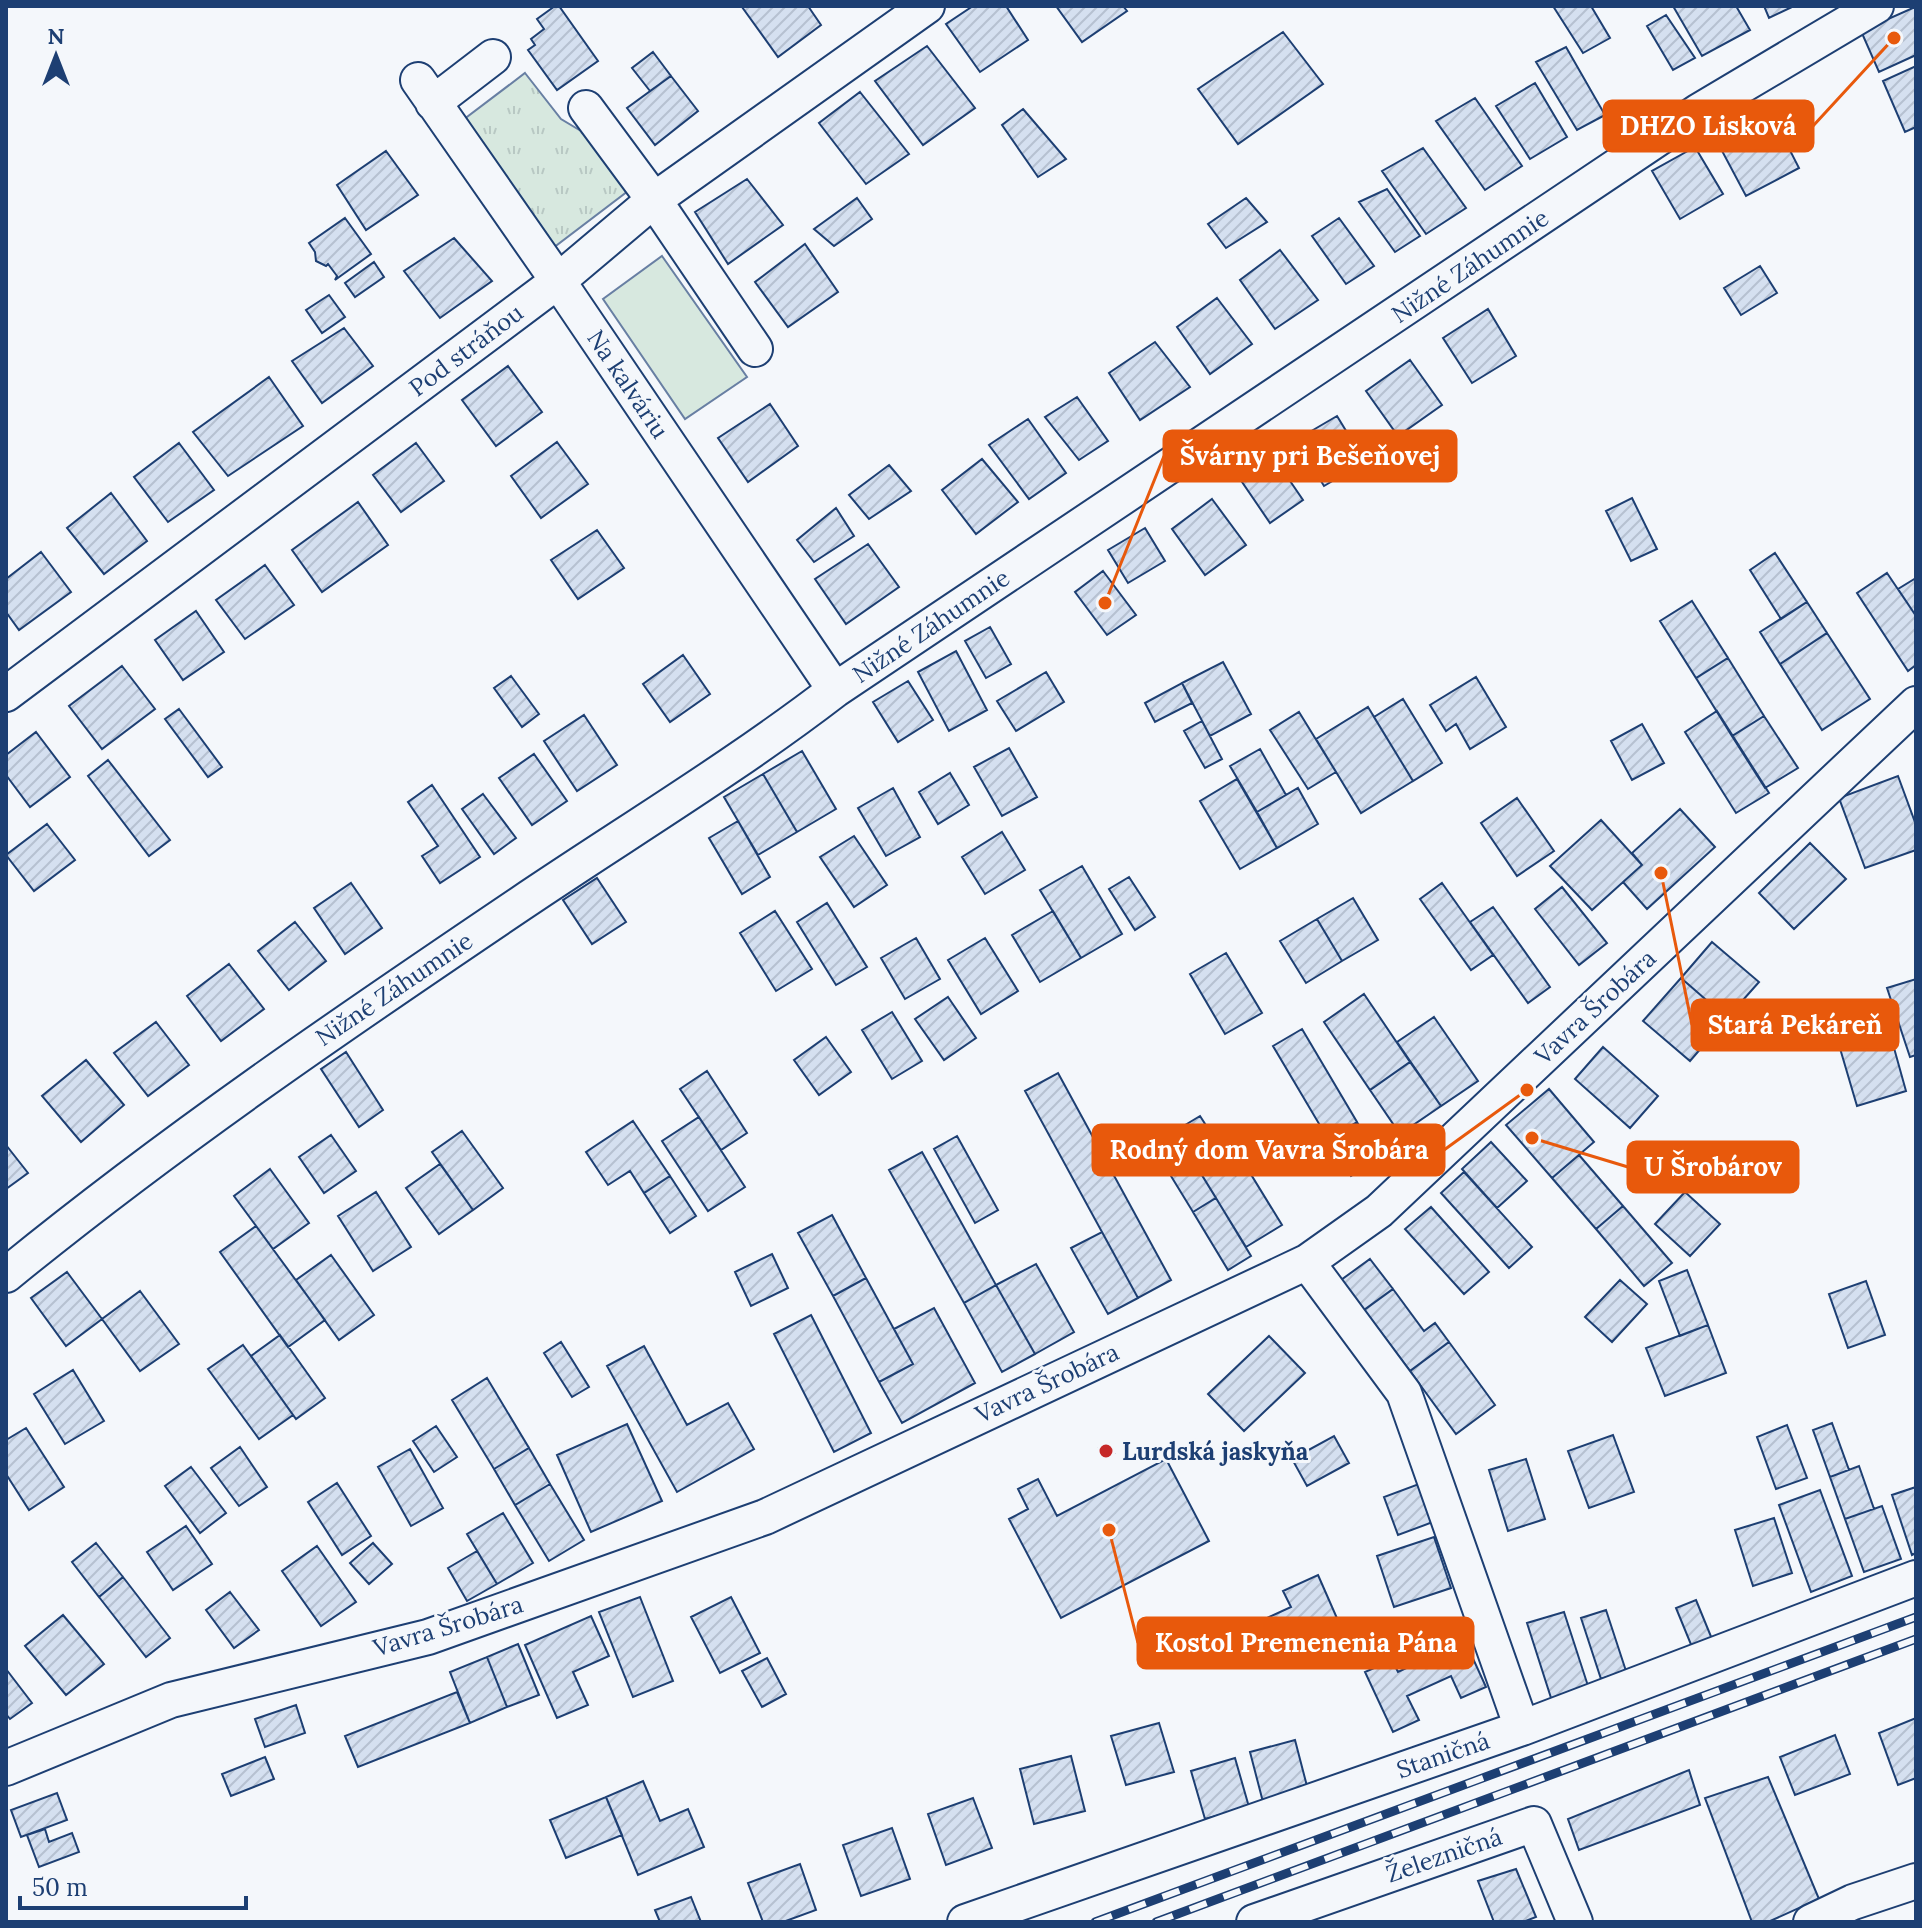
<svg xmlns="http://www.w3.org/2000/svg" width="1922" height="1928" viewBox="0 0 1922 1928" font-family="Lora,serif">
	<defs>
		<pattern id="park-tufts" width="24" height="20" patternUnits="userSpaceOnUse" patternTransform="scale(2)"><rect width="24" height="20" fill="#d7e8df"/><path d="M3 7l-1-3M5 7V3M7 7l1-3M15 17l-1-3M17 17v-4M19 17l1-3" fill="none" stroke="#b8c8c3"/></pattern>
		<pattern id="building-hatch" width="6" height="6" patternUnits="userSpaceOnUse" patternTransform="scale(2)"><rect width="6" height="6" fill="#d5e0f0"/><path d="M-1 1l2-2M0 6l6-6M5 7l2-2" fill="none" stroke="#b6c1d1"/></pattern>
	</defs>
	<rect width="100%" height="100%" fill="#f4f7fb"/>
	<!-- grass -->
	<path fill="#d7e8df" stroke="#687fa3" stroke-width="2" d="M662,256L747,377L685,419L603,299Z"/>
	<!-- park -->
	<path fill="url(#park-tufts)" stroke="#687fa3" stroke-width="2" d="M525,73L561,119L586,134L628,191L553,248L463,120Z"/>
	<!-- building -->
	<path fill="url(#building-hatch)" stroke="#1d3f73" stroke-width="2" d="M555,6H559L598,61L557,90L528,50L535,45L531,39L544,29L537,19Z
		M808,6L821,25L778,57L742,7Z
		M973,6H1006L1028,40L980,72L946,24Z
		M1056,6H1123L1127,11L1082,42Z
		M1553,6H1591L1610,38L1583,53Z
		M1673,6H1736L1750,30L1702,56Z
		M1764,6H1794L1769,18Z
		M1915,7L1916,55L1879,72L1861,31Z
		M1666,15L1695,58L1673,70L1647,26Z
		M1283,32L1323,84L1238,144L1198,89Z
		M927,46L975,108L923,145L875,81Z
		M1566,47L1605,115L1577,130L1536,62Z
		M653,52L671,76L650,91L632,68Z
		M1916,66V127L1905,132L1883,81Z
		M671,76L698,111L655,145L627,108Z
		M1535,83L1567,137L1530,159L1496,106Z
		M860,92L909,154L866,184L819,123Z
		M1475,98L1522,166L1485,190L1436,121Z
		M1023,109L1066,159L1038,177L1002,125Z
		M1775,121L1799,168L1746,196L1721,149Z
		M1695,147L1723,194L1680,219L1652,171Z
		M1423,148L1466,208L1426,234L1382,171Z
		M386,151L418,195L366,230L337,185Z
		M747,179L783,225L728,264L695,212Z
		M1387,189L1420,236L1395,252L1359,202Z
		M857,198L872,219L834,246L814,229Z
		M1246,198L1267,222L1226,248L1208,224Z
		M345,218L371,254L335,280L337,276L328,264L326,266L316,261L315,252L309,243Z
		M1339,218L1374,266L1346,284L1312,236Z
		M454,238L492,281L440,318L404,271Z
		M805,244L838,292L788,327L755,282Z
		M1280,250L1318,300L1275,329L1240,280Z
		M374,262L384,277L355,297L345,283Z
		M1760,266L1777,293L1741,315L1724,288Z
		M329,295L345,317L322,333L306,310Z
		M1217,298L1252,344L1210,374L1177,327Z
		M1488,309L1516,356L1472,383L1443,338Z
		M344,328L373,366L322,403L292,361Z
		M1155,342L1190,387L1140,420L1109,373Z
		M1410,360L1442,405L1398,436L1366,391Z
		M508,366L542,412L496,446L462,400Z
		M269,377L303,426L228,476L193,432Z
		M1077,397L1108,441L1079,460L1045,417Z
		M770,404L798,446L748,482L718,438Z
		M1337,416L1365,462L1324,486L1296,440Z
		M1028,419L1066,473L1029,499L989,445Z
		M557,442L588,484L541,518L511,476Z
		M179,443L214,490L168,522L134,477Z
		M416,443L444,481L401,512L373,475Z
		M1273,456L1303,500L1270,523L1240,479Z
		M982,459L1018,502L976,534L942,490Z
		M889,465L911,491L869,519L849,495Z
		M111,493L147,541L104,574L67,528Z
		M1632,498L1657,549L1631,561L1606,511Z
		M1212,499L1246,545L1205,575L1172,529Z
		M358,502L388,545L322,592L292,550Z
		M836,508L854,536L814,562L797,540Z
		M1145,528L1165,561L1128,583L1108,550Z
		M597,530L624,568L578,599L551,560Z
		M868,544L899,587L846,624L815,579Z
		M41,552L71,592L19,630L6,612V579Z
		M1775,553L1807,602L1781,619L1750,570Z
		M265,565L294,605L245,639L216,600Z
		M1103,571L1136,615L1107,635L1075,592Z
		M1887,573L1916,616V665L1908,671L1857,593Z
		M1916,578V616L1898,589Z
		M1692,601L1728,658L1696,678L1660,621Z
		M1807,602L1827,633L1780,664L1760,632Z
		M196,611L224,652L183,680L155,640Z
		M990,627L1011,664L986,678L965,641Z
		M1827,633L1870,699L1822,730L1780,664Z
		M956,651L987,710L949,731L918,672Z
		M683,655L710,694L670,722L643,684Z
		M1728,658L1764,716L1732,736L1696,678Z
		M1223,662L1251,714L1210,736L1182,683Z
		M122,666L155,709L102,749L69,706Z
		M1046,672L1064,702L1016,731L997,701Z
		M511,676L539,714L522,727L494,688Z
		M1476,677L1506,727L1470,749L1456,724L1446,731L1430,705Z
		M908,681L933,720L898,742L873,702Z
		M1182,683L1192,703L1155,722L1145,703Z
		M1403,699L1442,763L1413,781L1374,717Z
		M1368,707L1413,781L1361,813L1316,739Z
		M179,709L222,767L208,777L165,719Z
		M1717,711L1769,793L1736,813L1685,732Z
		M1299,712L1336,772L1308,789L1270,730Z
		M584,715L617,765L577,791L544,741Z
		M1764,716L1798,768L1765,788L1732,736Z
		M1202,721L1222,759L1205,768L1184,731Z
		M1642,724L1664,763L1632,780L1611,741Z
		M36,732L70,777L30,807L6,775V755Z
		M1009,748L1037,797L1002,816L974,767Z
		M1260,749L1286,795L1257,812L1230,766Z
		M802,751L836,809L797,832L763,774Z
		M534,754L567,801L532,825L499,778Z
		M108,760L170,840L149,856L88,776Z
		M950,773L969,805L938,824L919,792Z
		M763,774L797,832L758,855L724,797Z
		M1898,776L1916,825V850L1865,868L1839,798Z
		M1237,779L1277,848L1240,869L1200,801Z
		M432,785L480,857L440,883L422,856L438,846L408,802Z
		M893,788L920,837L886,856L858,808Z
		M1298,788L1318,824L1277,848L1257,812Z
		M483,794L516,838L494,854L462,809Z
		M1517,798L1554,851L1517,876L1481,823Z
		M1680,809L1715,847L1647,909L1623,882L1642,865L1632,853Z
		M1601,820L1642,865L1592,910L1550,866Z
		M738,821L770,877L742,894L709,838Z
		M47,824L75,860L34,891L6,855Z
		M1002,832L1025,870L985,894L962,857Z
		M854,836L887,885L854,907L820,857Z
		M1810,843L1846,879L1794,929L1759,893Z
		M1082,866L1122,934L1081,958L1040,890Z
		M1129,877L1155,917L1135,930L1109,889Z
		M597,878L626,922L592,944L563,900Z
		M351,883L382,928L345,954L314,908Z
		M1442,883L1493,955L1471,970L1420,899Z
		M1562,887L1607,943L1579,965L1535,909Z
		M1353,898L1378,940L1342,961L1317,919Z
		M827,903L867,967L836,985L797,922Z
		M1493,907L1550,987L1528,1003L1470,922Z
		M775,911L812,969L776,991L740,933Z
		M1053,911L1081,958L1040,982L1012,935Z
		M1317,919L1342,961L1306,983L1280,941Z
		M295,922L326,961L289,990L258,951Z
		M916,938L940,979L905,999L881,958Z
		M985,938L1018,991L981,1014L948,960Z
		M1712,942L1759,982L1727,1018L1681,978Z
		M1226,953L1262,1013L1225,1034L1190,974Z
		M229,964L264,1009L221,1041L187,996Z
		M1681,978L1727,1018L1690,1061L1643,1021Z
		M1916,979V1055L1910,1057L1887,988Z
		M1364,994L1410,1062L1370,1090L1324,1022Z
		M948,997L976,1038L944,1060L915,1019Z
		M892,1012L922,1061L892,1079L862,1030Z
		M1434,1017L1478,1081L1441,1106L1397,1042Z
		M156,1022L189,1065L148,1096L114,1053Z
		M1302,1029L1357,1122L1328,1139L1273,1046Z
		M1889,1030L1906,1091L1857,1106L1839,1045Z
		M826,1037L851,1072L819,1095L794,1060Z
		M1603,1047L1658,1096L1630,1128L1575,1079Z
		M346,1052L383,1110L359,1127L321,1069Z
		M86,1060L124,1105L81,1142L42,1096Z
		M1410,1062L1441,1106L1400,1134L1370,1090Z
		M707,1071L747,1133L721,1150L680,1089Z
		M1058,1073L1171,1280L1138,1298L1025,1091Z
		M1549,1089L1594,1142L1552,1178L1506,1125Z
		M1200,1116L1218,1144L1192,1159L1216,1198L1193,1212L1152,1145Z
		M699,1117L745,1187L708,1211L662,1141Z
		M633,1121L670,1176L644,1193L630,1171L608,1185L586,1152Z
		M1357,1122L1379,1159L1351,1176L1328,1139Z
		M462,1131L503,1188L473,1210L432,1152Z
		M331,1135L356,1171L324,1193L299,1157Z
		M957,1136L998,1210L975,1223L934,1149Z
		M1491,1142L1527,1181L1497,1208L1462,1169Z
		M1218,1144L1236,1175L1247,1168L1282,1225L1246,1247L1192,1159Z
		M6,1145L28,1173L6,1189Z
		M922,1152L996,1285L964,1303L889,1170Z
		M1579,1155L1623,1206L1596,1229L1552,1178Z
		M440,1164L473,1210L439,1234L406,1188Z
		M270,1169L309,1223L273,1249L234,1196Z
		M1464,1172L1532,1247L1509,1268L1441,1193Z
		M670,1176L696,1216L670,1233L644,1193Z
		M376,1192L411,1247L373,1271L338,1216Z
		M1685,1192L1720,1224L1690,1256L1655,1224Z
		M1216,1198L1251,1256L1228,1270L1193,1212Z
		M1623,1206L1672,1263L1644,1286L1596,1229Z
		M1431,1207L1489,1272L1464,1294L1405,1229Z
		M832,1215L866,1278L833,1296L798,1233Z
		M256,1226L325,1320L288,1347L220,1252Z
		M1102,1232L1138,1298L1108,1314L1071,1248Z
		M772,1254L788,1288L751,1306L735,1272Z
		M331,1255L374,1315L339,1340L296,1280Z
		M1370,1259L1393,1289L1364,1310L1341,1280Z
		M1036,1264L1074,1332L1035,1354L996,1285Z
		M1687,1270L1708,1325L1680,1336L1659,1281Z
		M67,1272L102,1319L66,1346L31,1298Z
		M866,1278L913,1364L879,1382L833,1296Z
		M1620,1280L1647,1304L1612,1342L1585,1317Z
		M1866,1281L1885,1335L1848,1348L1829,1294Z
		M996,1285L1035,1354L1002,1372L964,1303Z
		M1393,1289L1424,1331L1435,1323L1449,1342L1410,1371L1364,1310Z
		M140,1291L179,1344L140,1371L102,1319Z
		M934,1308L975,1383L902,1423L879,1382L913,1364L894,1329Z
		M811,1315L871,1433L834,1452L774,1334Z
		M1708,1325L1726,1373L1665,1396L1646,1348Z
		M280,1335L325,1398L296,1419L251,1356Z
		M1269,1336L1305,1373L1244,1431L1208,1394Z
		M561,1342L589,1387L572,1397L544,1353Z
		M1449,1342L1495,1405L1456,1434L1410,1371Z
		M243,1345L293,1415L259,1439L208,1369Z
		M644,1346L687,1425L728,1403L754,1449L677,1492L607,1366Z
		M73,1370L104,1421L65,1444L34,1394Z
		M487,1378L529,1448L494,1469L452,1400Z
		M1832,1423L1849,1470L1830,1477L1813,1430Z
		M627,1424L662,1501L591,1532L557,1455Z
		M1787,1425L1807,1478L1776,1489L1757,1437Z
		M436,1426L457,1457L434,1472L413,1441Z
		M26,1428L64,1487L29,1510L6,1474V1440Z
		M1613,1435L1634,1492L1589,1508L1568,1451Z
		M1334,1436L1349,1463L1307,1486L1292,1459Z
		M1109,1444L1114,1453L1104,1458L1099,1448Z
		M240,1447L267,1487L239,1506L211,1468Z
		M529,1448L550,1484L515,1505L494,1469Z
		M410,1449L443,1508L411,1526L378,1467Z
		M1166,1459L1209,1541L1061,1618L1009,1519L1028,1509L1018,1489L1038,1479L1057,1516Z
		M1526,1459L1545,1519L1508,1531L1489,1470Z
		M1859,1466L1874,1509L1845,1519L1830,1477Z
		M191,1467L226,1513L200,1533L165,1486Z
		M1427,1481L1441,1519L1398,1535L1384,1497Z
		M337,1483L371,1536L342,1555L308,1502Z
		M550,1484L584,1540L549,1561L515,1505Z
		M1916,1487V1553L1912,1555L1892,1495Z
		M1820,1490L1852,1576L1811,1592L1779,1505Z
		M1882,1506L1901,1559L1864,1572L1845,1519Z
		M503,1513L533,1563L497,1584L467,1534Z
		M1774,1518L1792,1573L1753,1586L1735,1530Z
		M186,1526L212,1564L173,1590L147,1552Z
		M1434,1537L1451,1588L1394,1607L1377,1556Z
		M96,1543L123,1577L99,1597L72,1562Z
		M373,1543L392,1564L369,1584L350,1563Z
		M317,1546L356,1602L321,1626L282,1571Z
		M477,1551L497,1584L467,1601L448,1568Z
		M1318,1575L1347,1641L1289,1667L1267,1618L1291,1607L1283,1591Z
		M123,1577L170,1638L146,1657L99,1597Z
		M230,1592L259,1630L234,1648L206,1610Z
		M640,1597L673,1681L633,1697L599,1612Z
		M731,1597L760,1653L720,1673L691,1617Z
		M1696,1600L1712,1639L1692,1647L1676,1608Z
		M1606,1610L1626,1671L1601,1679L1581,1618Z
		M1564,1612L1589,1689L1552,1701L1527,1623Z
		M63,1615L104,1664L66,1695L25,1646Z
		M591,1616L609,1656L573,1672L588,1705L557,1718L525,1645Z
		M1465,1641L1486,1687L1461,1698L1451,1676L1407,1696L1419,1720L1393,1732L1365,1672L1392,1660L1398,1672Z
		M518,1644L539,1695L507,1707L487,1657Z
		M487,1657L507,1707L470,1723L450,1672Z
		M767,1658L786,1694L762,1707L742,1671Z
		M6,1669L32,1703L10,1719L6,1714Z
		M457,1692L470,1723L358,1767L345,1736Z
		M296,1705L305,1733L265,1747L255,1719Z
		M1916,1718V1778L1898,1785L1879,1733Z
		M1159,1723L1174,1772L1126,1785L1111,1736Z
		M1835,1735L1850,1774L1795,1795L1780,1757Z
		M1295,1740L1308,1790L1263,1802L1250,1752Z
		M1071,1756L1085,1811L1034,1824L1020,1769Z
		M265,1757L274,1779L231,1796L222,1774Z
		M1235,1758L1249,1807L1205,1819L1191,1771Z
		M1689,1770L1700,1805L1579,1850L1568,1819Z
		M1768,1777L1819,1899L1768,1922H1752L1705,1798Z
		M643,1781L660,1821L688,1809L704,1847L638,1875L606,1797Z
		M57,1793L67,1820L21,1837L11,1810Z
		M606,1797L622,1835L566,1858L550,1820Z
		M973,1798L992,1848L946,1865L928,1814Z
		M892,1828L910,1879L861,1896L843,1845Z
		M45,1829L49,1842L72,1833L79,1852L39,1867L27,1835Z
		M800,1864L816,1910L783,1922H763L748,1883Z
		M1516,1869L1536,1917L1523,1922H1494L1478,1881Z
		M691,1897L701,1922H660L655,1910Z"/>
	<g fill="none" stroke-linecap="round" stroke-linejoin="round">
		<!-- minor casing -->
		<g stroke="#1d3f73" stroke-width="38">
			<path id="minor" d="M418,80L558,281L835,690
				M433,103L493,57
				M586,108L654,200L755,349
				M6,694L558,281L654,200L927,6
				M1307,1262L1404,1393L1522,1728
				M6,1275C170,1141 345,1022 520,904C625,833 735,767 835,690L1699,111L1876,6
				M6,1768L171,1700L428,1637L765,1517L1307,1262L1379,1211L1916,704
				M965,1922L1522,1728L1916,1578
				M1254,1922L1534,1824L1575,1922
				M1811,1922L1853,1902L1916,1881"/>
		</g>
		<!-- minor -->
		<use href="#minor" stroke="#f4f7fb" stroke-width="34"/>
		<!-- rail casing -->
		<g stroke="#1d3f73" stroke-width="9">
			<path id="rail" d="M1095,1922L1916,1617
				M1156,1922L1916,1639"/>
		</g>
		<!-- rail -->
		<use href="#rail" stroke="#f4f7fb" stroke-width="6" stroke-dasharray="18" stroke-linecap="butt"/>
	</g>
	<!-- markers -->
	<circle fill="#c62828" stroke="#f4f7fb" stroke-width="3" cx="1106" cy="1451" r="8"/>
	<g text-anchor="middle" dominant-baseline="central" stroke-width="6" stroke-linejoin="round" paint-order="stroke">
		<!-- street labels -->
		<g font-size="24" fill="#1d3f73" stroke="#f4f7fb">
			<text transform="translate(1470 266) rotate(-34)">Nižné Záhumnie</text>
			<text transform="translate(466 350) rotate(-37)">Pod stráňou</text>
			<text transform="translate(628 384) rotate(56)">Na kalváriu</text>
			<text transform="translate(931 626) rotate(-34)">Nižné Záhumnie</text>
			<text transform="translate(394 989) rotate(-34)">Nižné Záhumnie</text>
			<text transform="translate(1595 1007) rotate(-43)">Vavra Šrobára</text>
			<text transform="translate(1047 1383) rotate(-25)">Vavra Šrobára</text>
			<text transform="translate(448 1626) rotate(-17)">Vavra Šrobára</text>
			<text transform="translate(1443 1755) rotate(-19)">Staničná</text>
			<text transform="translate(1444 1855) rotate(-19)">Železničná</text>
		</g>
		<!-- poi labels -->
		<g font-size="24" font-weight="bold" fill="#1d3f73" stroke="#f4f7fb" text-anchor="start">
			<text x="1122" y="1451">Lurdská jaskyňa</text>
		</g>
	</g>
	<!-- callouts -->
	<path fill="none" stroke="#e8590c" stroke-width="3" d="M1894 38L1813 126M1105 603L1164 456M1661 873L1692 1025M1527 1090L1444 1150M1532 1138L1628 1167M1109 1530L1138 1643"/>
	<g fill="#e8590c" stroke="#f4f7fb" stroke-width="3">
		<circle cx="1894" cy="38" r="8"/>
		<circle cx="1105" cy="603" r="8"/>
		<circle cx="1661" cy="873" r="8"/>
		<circle cx="1527" cy="1090" r="8"/>
		<circle cx="1532" cy="1138" r="8"/>
		<circle cx="1109" cy="1530" r="8"/>
	</g>
	<g fill="#e8590c" stroke="#e8590c" stroke-width="3">
		<rect x="1604" y="101" width="209" height="50" rx="8"/>
		<rect x="1164" y="431" width="292" height="50" rx="8"/>
		<rect x="1692" y="1000" width="206" height="50" rx="8"/>
		<rect x="1093" y="1125" width="351" height="50" rx="8"/>
		<rect x="1628" y="1142" width="170" height="50" rx="8"/>
		<rect x="1138" y="1618" width="335" height="50" rx="8"/>
	</g>
	<g font-size="26" text-anchor="middle" font-weight="bold" fill="#fff">
		<text x="1708" y="135">DHZO Lisková</text>
		<text x="1310" y="465">Švárny pri Bešeňovej</text>
		<text x="1795" y="1034">Stará Pekáreň</text>
		<text x="1269" y="1159">Rodný dom Vavra Šrobára</text>
		<text x="1713" y="1176">U Šrobárov</text>
		<text x="1306" y="1652">Kostol Premenenia Pána</text>
	</g>
	<!-- border -->
	<rect width="1922" height="1928" fill="none" stroke="#1d3f73" stroke-width="16"/>
	<!-- north arrow -->
	<g transform="translate(56 56)" stroke="#f4f7fb" stroke-width="6" paint-order="stroke">
	<path d="M0-6L14 30L0 20L-14 30Z" fill="#1d3f73"/>
	<text y="-12" font-size="22" font-weight="bold" text-anchor="middle" fill="#1d3f73">N</text>
	</g>
	<!-- scale -->
	<path d="M20 1896v12h226v-12" fill="none" stroke="#1d3f73" stroke-width="4"/>
	<text x="32" y="1896" font-size="24" fill="#1d3f73" stroke="#f4f7fb" stroke-width="6" paint-order="stroke">50 m</text>
</svg>
